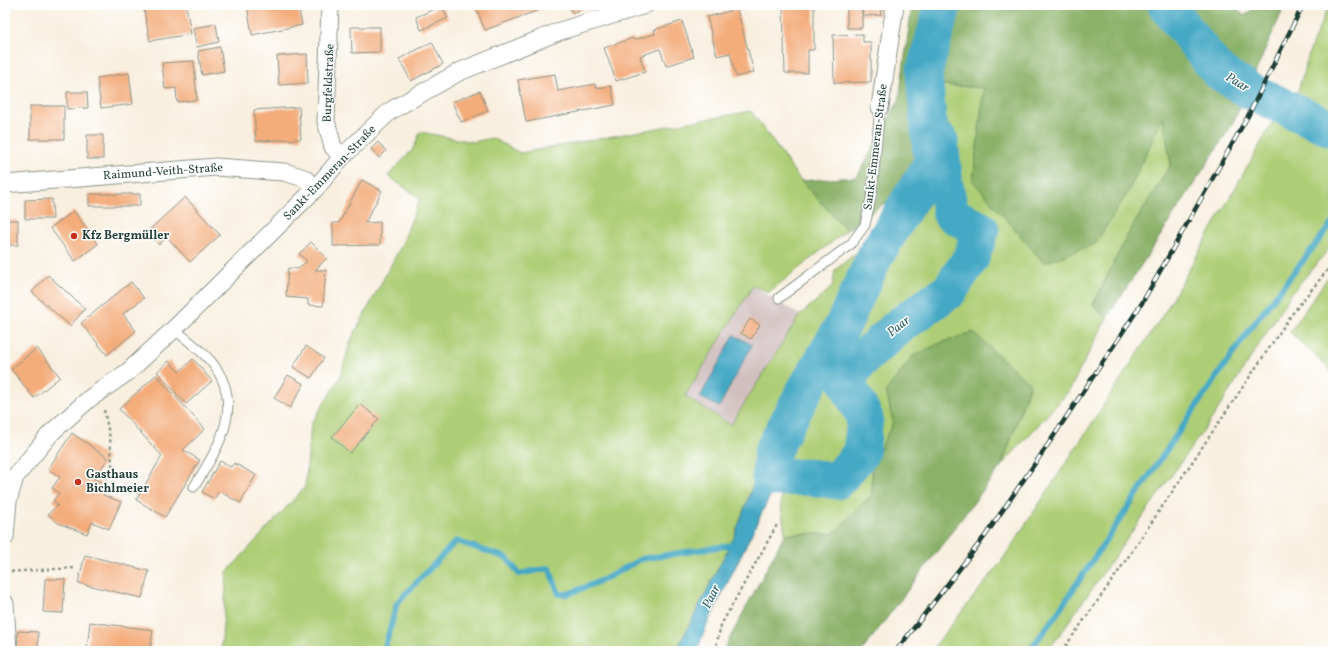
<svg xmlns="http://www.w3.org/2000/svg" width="1338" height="656" viewBox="0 0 1338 656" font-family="Vollkorn,serif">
	<rect width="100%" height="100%" fill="#fff"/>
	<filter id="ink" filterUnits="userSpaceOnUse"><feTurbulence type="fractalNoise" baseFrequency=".025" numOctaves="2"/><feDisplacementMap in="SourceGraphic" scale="8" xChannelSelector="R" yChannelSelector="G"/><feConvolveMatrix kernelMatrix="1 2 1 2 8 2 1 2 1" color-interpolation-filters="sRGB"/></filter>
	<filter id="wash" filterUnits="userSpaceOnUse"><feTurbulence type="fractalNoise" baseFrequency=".012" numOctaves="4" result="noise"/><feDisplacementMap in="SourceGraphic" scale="16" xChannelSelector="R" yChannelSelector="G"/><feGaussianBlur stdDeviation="0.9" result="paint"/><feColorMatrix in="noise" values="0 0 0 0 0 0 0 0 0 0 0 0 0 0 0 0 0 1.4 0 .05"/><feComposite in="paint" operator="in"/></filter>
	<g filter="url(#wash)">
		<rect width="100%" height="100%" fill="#f8efdf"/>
		<!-- industrial -->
		<path fill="#d1bfbf" d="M753,286L800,315L732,425L685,396Z"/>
		<!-- green -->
		<path fill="#adce76" stroke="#668655" d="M1329,5H1333V111L1297,94L1311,47Z
			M941,85L984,88L973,181L1127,194L1163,117L1171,164L1127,236L1093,305L1107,318L1069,391L1002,465L1030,384L886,391L893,422L872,468V494L833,534H785L781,505L782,473L777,459L676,651H221L227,572L305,487L311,424L340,378L351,340L402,244L420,198L388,176L414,148L420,132L473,142L492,138L520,153L751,111L801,181L847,230L769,292L753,286L685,396L731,425L799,316L832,287L835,270L862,248L876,231L886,202L917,164L920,120Z
			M1275,118L1333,142V244L1291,294L1215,414L1048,651H931L1001,562L1166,310Z
			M1333,270V373L1290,332Z"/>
		<!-- forest -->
		<path fill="#8ab167" stroke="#54774e" d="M912,5H1234L1244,16L1258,5H1285L1232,125L1107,318L1093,305L1127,236L1171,164L1163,117L1127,194L1095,244L1044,263L973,181L984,88L941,85L920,120L917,164L886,202L847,230L801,181L857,177L899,100Z
			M973,332L1030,384L1002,465L862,651H723L785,534H833L872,494V468L893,422L886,391L913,356L940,343Z"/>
		<!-- water -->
		<path fill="#45a8c5" stroke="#32727c" d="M1209,51L1244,76L1297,94L1333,111V142L1275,118L1219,90L1195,59Z
			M734,335L752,345L719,407L700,397Z
			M767,426L792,434L778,458L777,482L706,627L697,651H676L734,537L762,459Z"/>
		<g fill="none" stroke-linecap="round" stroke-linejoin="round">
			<!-- stream -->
			<path stroke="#45a8c5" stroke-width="6" d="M384,651L397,603L456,541L507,558L519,574L549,568L559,594H568L605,579L641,559L738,544
				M1029,651L1056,615L1182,427L1250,329L1333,222"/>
			<!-- river -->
			<path stroke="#45a8c5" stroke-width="37" d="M1166,5L1218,71L1248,90L1333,129
				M770,478L772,452L802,395L842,327L875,256L932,163L924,73L943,5
				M770,478L809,477L837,481L861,453L865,418L846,382L858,363L900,325L949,291L971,258L981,230L951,214L945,185L940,141"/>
		</g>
		<g id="blocks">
			<!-- building -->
			<path fill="#f3ac7a" d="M143,5H186L191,34L150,41Z
				M247,5H298L302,25L252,35Z
				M475,5H537L539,10L485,30Z
				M569,5H593L572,13Z
				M862,5H880L881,15L863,16Z
				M862,5V28H847V6Z
				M442,6L448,18L421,30L416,17Z
				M783,7H814V50H808V73H785Z
				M737,9L754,72L736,77L730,53L717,56L707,17Z
				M682,21L694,57L666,66L660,49L640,56L645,72L616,81L604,48L633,38L634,40L655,34L654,30Z
				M216,24L219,42L197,47L193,28Z
				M351,27H380V52L352,53Z
				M863,34V42H871V82L834,83L833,35Z
				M432,42L443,64L411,81L399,59Z
				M220,47L224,71L202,75L198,51Z
				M307,54L308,83L279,85L277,56Z
				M194,61L197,100L177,102L176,88L165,89L162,63Z
				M129,73L133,104L101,108L97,78Z
				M555,74L558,91L595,84L596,88L611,86L615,105L526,122L518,80Z
				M480,91L488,111L461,122L452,102Z
				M67,92H87L88,108L67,109Z
				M30,106H64V139H30Z
				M299,107L301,139L256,141L254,110Z
				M87,135H103V159H87Z
				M378,142L386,151L379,158L371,149Z
				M362,180L382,191L365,223L380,222V245L333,246V223H339Z
				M89,194H140V206H89Z
				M185,197L220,235L190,262L167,237L159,245L147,232Z
				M52,199L53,219H25V200Z
				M74,211L98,244L75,261L50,228Z
				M5,220H18V245H5Z
				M311,242L327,258L315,270H326L323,306L308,305V299L286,297L288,268L298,269L307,261L299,254Z
				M48,275L85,309L70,326L32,292Z
				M131,282L144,298L123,314L136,331L107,355L81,323Z
				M750,319L760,325L751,339L741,333Z
				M306,346L324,358L311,378L293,367Z
				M37,348L60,377L34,398L11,369Z
				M193,359L212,381L186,404L157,372L169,361L179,372Z
				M156,375L205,429L183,450L200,460L165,517L136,500L162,456L119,409Z
				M288,375L304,384L290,408L274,398Z
				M360,404L379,419L350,453L332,437Z
				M72,433L108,458L94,479L106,484L103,495L121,502L109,529L92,522L87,534L58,523L48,514L58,505L53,501L59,493L52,488L60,477L48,469Z
				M220,461L231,467L234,463L256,475L240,503L219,491L214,499L202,492Z
				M85,555L149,571L142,598L78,583Z
				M45,579H65L63,613L43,612Z
				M90,622L153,630L150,651L87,649Z
				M18,631L38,632V651H17Z"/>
		</g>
	</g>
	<g filter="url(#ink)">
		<use href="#blocks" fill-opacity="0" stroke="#8c968a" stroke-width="1"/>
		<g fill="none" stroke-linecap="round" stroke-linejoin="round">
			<!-- lane casing -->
			<g stroke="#8c968a" stroke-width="11">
				<path id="lane" d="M779,298L851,244L865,225L872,194L880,107
					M174,329C187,340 203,351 213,364C246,407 217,449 194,487"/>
			</g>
			<!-- street casing -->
			<g stroke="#8c968a" stroke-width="19">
				<path id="street" d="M330,5L326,121L333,147L342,157
					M880,107L895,5
					M5,184L216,167L284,172L304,178L316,188
					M5,537L8,501L15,477L51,433L89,399L129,371L174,329L316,188L342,157L390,111L459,72L560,31L645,5
					M5,603L8,651"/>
			</g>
			<!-- path -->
			<path stroke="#8c968a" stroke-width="2.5" stroke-dasharray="3 3" stroke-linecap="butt" d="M104,410L110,438L114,488
				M5,572L74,568
				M715,651L721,625L778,523
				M1062,651L1116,575L1292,314L1333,263"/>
			<!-- lane -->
			<use href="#lane" stroke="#fff" stroke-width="9"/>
			<!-- street -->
			<use href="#street" stroke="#fff" stroke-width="17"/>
			<!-- rail casing -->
			<g stroke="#1f3d34" stroke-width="4.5">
				<path id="rail" d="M896,651L985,536L1049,443L1142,303L1248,116L1303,5"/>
			</g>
			<!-- rail -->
			<use href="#rail" stroke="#fff" stroke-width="3" stroke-dasharray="9" stroke-linecap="butt"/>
		</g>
	</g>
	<!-- markers -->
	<g fill="#c8321e" stroke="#fff" stroke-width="1.5">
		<circle cx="74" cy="236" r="4"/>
		<circle cx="78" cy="482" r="4"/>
	</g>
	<g text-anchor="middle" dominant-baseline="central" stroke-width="3" stroke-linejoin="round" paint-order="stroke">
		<!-- street labels -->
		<g font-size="12" fill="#1f3d34" stroke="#fff">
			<text transform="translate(329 83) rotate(-88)">Burgfeldstraße</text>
			<text transform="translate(876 147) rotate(-83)">Sankt-Emmeran-Straße</text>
			<text transform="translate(163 172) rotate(-4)">Raimund-Veith-Straße</text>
			<text transform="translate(330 173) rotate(-46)">Sankt-Emmeran-Straße</text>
		</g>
		<!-- poi labels -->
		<g font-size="12" font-weight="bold" fill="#1f3d34" stroke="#fff" text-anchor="start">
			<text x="82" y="236">Kfz Bergmüller</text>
			<text x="86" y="475">Gasthaus<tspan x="86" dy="14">Bichlmeier</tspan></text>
		</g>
		<!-- water labels -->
		<g font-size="13" font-style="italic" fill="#2c6267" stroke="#fff">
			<text transform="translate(1237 83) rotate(31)">Paar</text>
			<text transform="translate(899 327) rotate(-39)">Paar</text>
			<text transform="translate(712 597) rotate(-64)">Paar</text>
		</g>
	</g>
	<!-- margin -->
	<rect width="1338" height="656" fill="none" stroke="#fff" stroke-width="20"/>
</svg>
